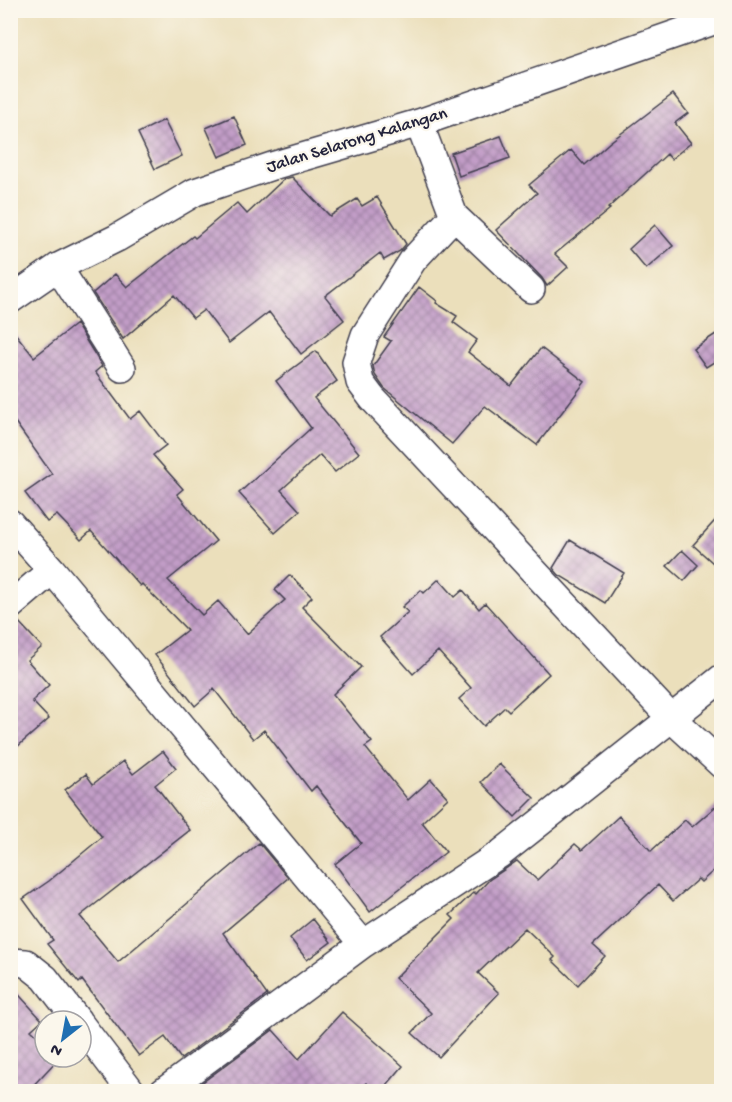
<svg xmlns="http://www.w3.org/2000/svg" width="732" height="1102" viewBox="0 0 732 1102" font-family="'Gochi Hand',sans-serif">
	<defs>
		<pattern id="building-cross-hatch" width="8" height="8" patternUnits="userSpaceOnUse" patternTransform="scale(1.5)"><rect width="8" height="8" fill="#c29dc7"/><path d="M0 0l8 8M0 8l8-8" fill="none" stroke="#9d80a3"/></pattern>
	</defs>
	<rect width="100%" height="100%" fill="#fbf7ec"/>
	<filter id="ink" filterUnits="userSpaceOnUse"><feTurbulence type="fractalNoise" baseFrequency=".0167" numOctaves="2"/><feDisplacementMap in="SourceGraphic" scale="12" xChannelSelector="R" yChannelSelector="G"/><feConvolveMatrix kernelMatrix="1 2 1 2 8 2 1 2 1" color-interpolation-filters="sRGB"/></filter>
	<filter id="wash" filterUnits="userSpaceOnUse"><feTurbulence type="fractalNoise" baseFrequency=".008" numOctaves="4" result="noise"/><feDisplacementMap in="SourceGraphic" scale="24" xChannelSelector="R" yChannelSelector="G"/><feGaussianBlur stdDeviation="1.35" result="paint"/><feColorMatrix in="noise" values="0 0 0 0 0 0 0 0 0 0 0 0 0 0 0 0 0 1.4 0 .05"/><feComposite in="paint" operator="in"/></filter>
	<g filter="url(#wash)">
		<rect width="100%" height="100%" fill="#ebdfbb"/>
		<g id="blocks">
			<!-- building -->
			<path fill="url(#building-cross-hatch)" d="M673,94L688,113L675,123L691,143L671,159L667,154L608,208L610,209L555,254L568,267L547,286L542,278L496,230L537,193L529,185L571,150L584,165L610,142Z
				M234,116L247,145L219,157L206,128Z
				M164,120L182,156L155,169L138,133Z
				M501,136L510,158L459,176L451,153Z
				M292,177L330,216L357,199L362,206L377,197L406,244L400,251L384,260L380,253L325,296L344,320L301,354L269,312L229,343L204,310L193,318L174,295L123,339L93,293L115,274L127,287L193,236L195,238L237,203L247,214L284,179Z
				M655,225L673,246L646,269L629,249Z
				M419,287L437,301L436,303L457,316L453,322L477,340L468,352L511,386L541,348L585,382L537,445L485,406L452,444L384,388L375,375L373,366L391,341L384,337Z
				M76,324L102,366L95,372L130,419L140,411L166,445L153,455L183,489L177,494L216,541L168,580L202,615L218,601L247,634L285,600L275,590L290,575L312,597L302,607L361,667L333,694L372,742L365,747L408,800L431,779L448,798L422,822L446,852L370,912L335,864L361,843L316,786L311,791L264,730L253,739L214,689L195,706L155,655L187,630L142,584L140,586L91,531L81,540L57,515L47,522L25,493L52,474L10,415V327L34,357Z
				M722,330V357L706,367L693,349Z
				M316,351L337,381L314,398L359,453L335,472L320,455L281,490L300,511L275,533L239,493L311,428L276,381Z
				M722,513V571L693,545Z
				M570,540L624,573L605,603L559,575L553,568Z
				M682,550L698,565L684,581L667,566Z
				M439,579L455,597L463,590L479,609L485,603L549,674L509,711L505,707L484,726L459,699L471,688L438,651L413,674L380,637L408,612L402,607L421,590L424,593Z
				M17,620L42,647L27,660L49,685L32,701L49,719L10,753V621Z
				M163,751L176,768L155,785L190,830L80,916L118,962L259,843L288,878L223,933L267,995L181,1059L165,1037L139,1056L82,980L79,983L47,944L53,940L23,899L49,881L102,837L65,790L86,774L93,784L123,761L133,774Z
				M499,764L534,798L515,817L481,782Z
				M722,801V863L701,882L698,879L673,901L658,885L593,945L605,956L578,985L552,960L555,957L525,928L478,973L499,993L439,1057L412,1033L431,1013L395,978L454,919L450,915L474,892L476,894L489,880L517,861L537,880L575,844L582,850L619,816L651,851L685,820L692,827Z
				M313,919L331,942L307,960L290,938Z
				M10,985L42,1020L31,1030L45,1043V1057H60L27,1092H20L10,1082Z
				M342,1012L403,1066L381,1092H376L366,1083L356,1092H204L199,1085L273,1030L299,1059Z"/>
		</g>
	</g>
	<g filter="url(#ink)">
		<use href="#blocks" fill-opacity="0" stroke="#403e4e" stroke-width="1.5"/>
		<g fill="none" stroke-linecap="round" stroke-linejoin="round">
			<!-- minor casing -->
			<g stroke="#403e4e" stroke-width="30">
				<path id="minor" d="M419,123L454,216L531,289
					M454,216L413,260L365,335L356,362L360,382L372,398L671,718L722,765
					M58,267L122,368
					M10,300L58,267L117,238L195,192L272,166L419,123L722,18
					M10,523L52,570L363,944
					M10,606L52,570
					M10,962L26,963L45,978L78,1021
					M81,1025L132,1092
					M163,1092L363,944L500,854L722,678"/>
			</g>
			<!-- minor -->
			<use href="#minor" stroke="#fff" stroke-width="27"/>
		</g>
	</g>
	<g text-anchor="middle" dominant-baseline="central" stroke-width="4.5" stroke-linejoin="round" paint-order="stroke">
		<!-- street labels -->
		<g font-size="18" fill="#22223b" stroke="#fbf7ec">
			<text transform="translate(357 141) rotate(-17)">Jalan Selarong Kalangan</text>
		</g>
	</g>
	<!-- margin -->
	<rect width="732" height="1102" fill="none" stroke="#fbf7ec" stroke-width="36"/>
	<!-- north arrow -->
	<g transform="translate(63 1039) rotate(211)"><circle r="28" fill="#fbf7ec" stroke="#a4a2a5" stroke-width="1.5"/>
	<path d="M0-4.5L10 22L0 15L-10 22Z" fill="#1f6fb2"/>
	<text y="-9" font-size="16" font-weight="bold" text-anchor="middle" fill="#22223b">N</text>
	</g>
</svg>
